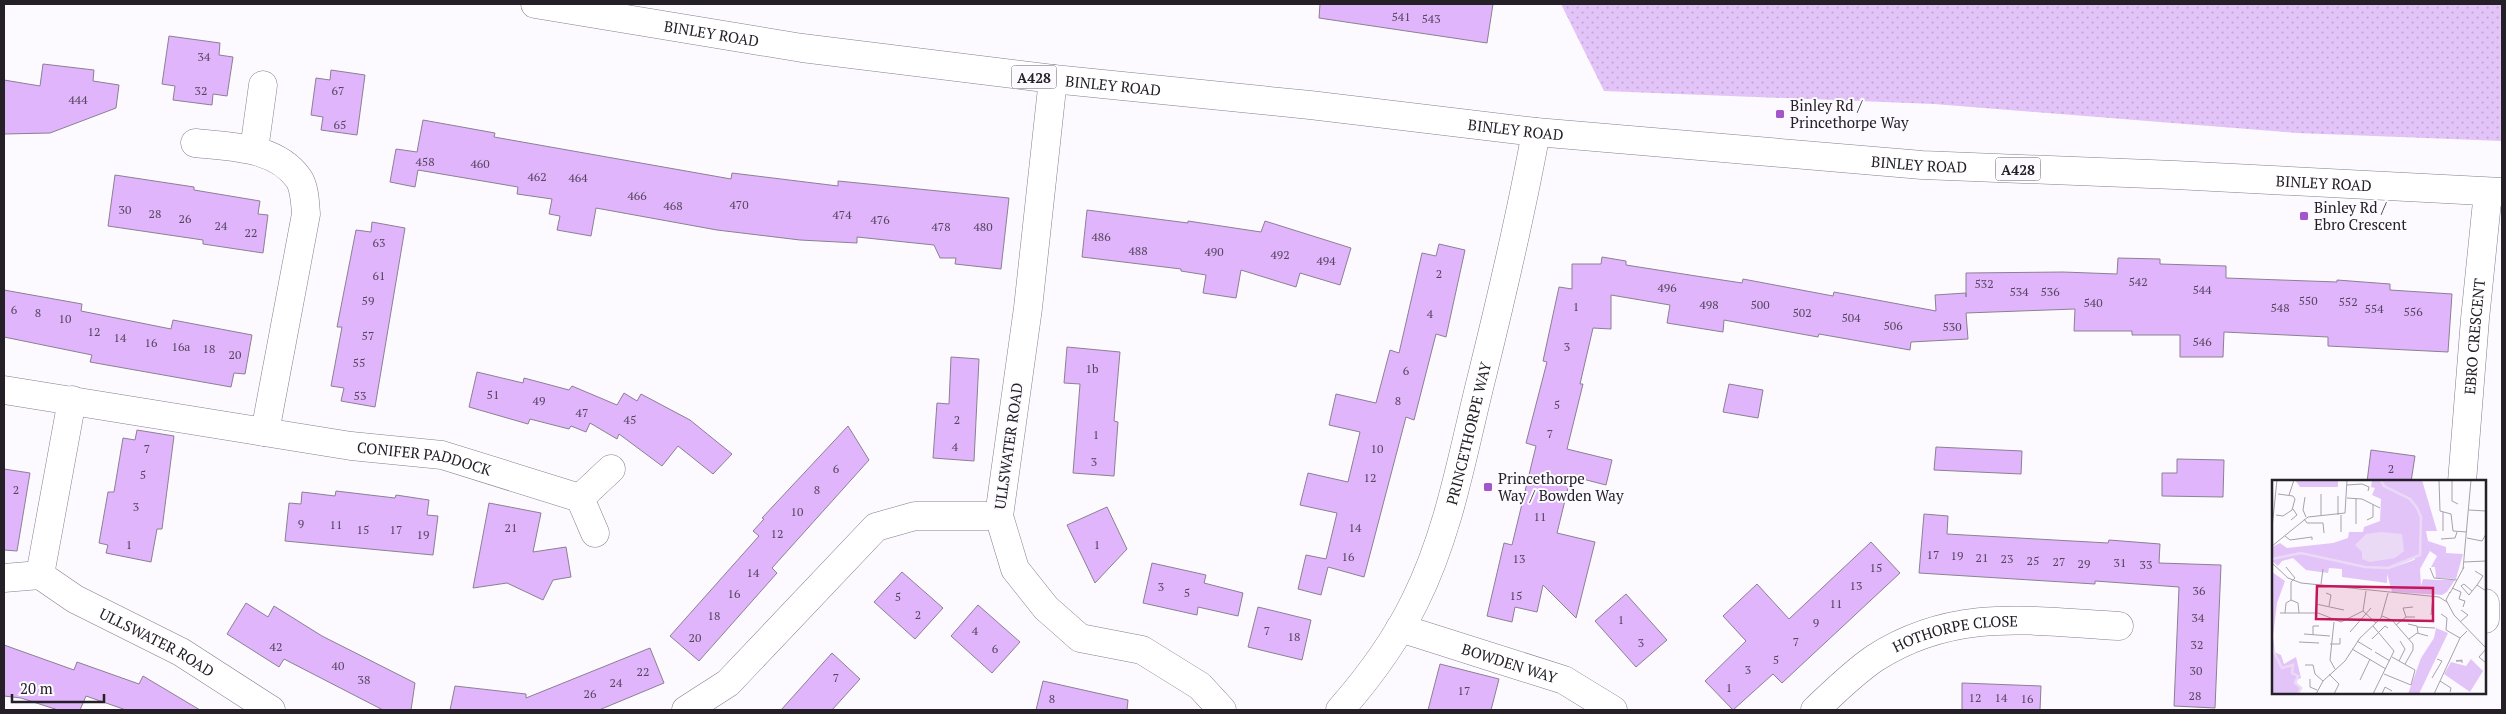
<svg xmlns="http://www.w3.org/2000/svg" width="2506" height="714" viewBox="0 0 2506 714" font-family="'PT Serif',serif">
	<defs>
		<pattern id="grass-dots" width="8" height="8" patternUnits="userSpaceOnUse" patternTransform="scale(1.25)"><rect width="8" height="8" fill="#e3c4f8"/><path d="M2 2h.1M6 6h.1" fill="none" stroke="#c3a8d5" stroke-width="1.8" stroke-linecap="round"/></pattern>
	</defs>
	<rect width="100%" height="100%" fill="#fcfafe"/>
	<!-- grass -->
	<path fill="url(#grass-dots)" d="M1561,4H2502V141L2297,133L1934,104L1604,91Z"/>
	<!-- building -->
	<path fill="#e0b5fb" stroke="#8b8093" d="M1320,4H1493L1487,43L1319,18Z
		M169,36L220,43L219,55L233,57L227,96L213,94L212,105L173,100L175,86L162,84Z
		M43,64L94,70L93,81L119,85L116,108L50,133L4,134V80L40,86Z
		M331,70L365,75L357,135L321,130L323,117L311,115L316,78L330,80Z
		M423,120L495,133L494,137L731,179L732,173L838,186V181L1009,198L1001,269L955,264L956,258H940L934,245L857,237V243L800,240L717,230L596,208L591,236L557,230L560,216L549,214L552,199L517,194L518,187L418,170L415,187L390,182L396,149L417,152Z
		M115,175L194,187V190L260,201L258,214L268,215L263,253L203,244V240L108,226Z
		M1087,210L1188,223V221L1261,232L1265,221L1351,248L1340,285L1300,273L1296,287L1241,270L1236,298L1203,293L1206,275L1181,271V269L1082,257Z
		M372,222L405,228L375,407L341,401L344,388L331,386L342,327H337L356,230L371,232Z
		M1439,244L1465,250L1446,337L1436,334L1414,420L1406,417L1364,577L1328,567L1321,595L1298,589L1306,555L1326,559L1337,513L1300,505L1308,473L1348,482L1360,432L1329,425L1336,394L1376,403L1390,350L1399,353L1422,253L1436,256Z
		M1602,257L1626,261V265L1696,276L1742,283L1743,279L1833,296L1834,292L1936,311L1935,295L1966,293V297V273L2063,272L2117,274L2118,258L2160,259V264L2226,266V278L2337,282V280L2390,284V290L2452,294L2448,352L2328,346V337L2224,332L2223,357H2180V335H2132V331H2074L2075,309L1966,313L1968,339L1911,342L1910,350L1819,334L1818,337L1724,320L1723,332L1667,323L1670,305L1611,295V329L1593,328L1580,384H1583L1567,449L1612,460L1606,485L1571,476L1557,533L1595,542L1576,618L1543,585L1537,612L1515,607L1512,622L1487,616L1504,543L1512,545L1536,446L1526,443L1547,362L1543,361L1559,287L1572,289V264H1601Z
		M4,290L82,304L81,311L171,329L173,320L252,335L245,374L234,373L231,387L90,362L92,355L4,337Z
		M1067,347L1120,352L1114,421L1118,422L1114,476L1073,473L1080,384L1064,383Z
		M951,357L979,359L974,461L933,458L937,403L949,404Z
		M477,372L523,383L524,378L569,390L572,386L617,405L624,393L637,401L641,394L690,420L732,454L713,474L678,446L662,466L619,434L617,439L590,423L586,432L571,426L569,429L530,419L528,424L469,407Z
		M1729,384L1763,390L1758,418L1723,412Z
		M848,426L869,460L772,568L777,573L699,661L670,636L759,536L753,531L764,519L762,518Z
		M137,430L174,436L162,529H157L151,562L106,553L108,545L99,543L108,492H114L123,438L135,440Z
		M1936,447L2022,451L2021,474L1934,470Z
		M2371,450L2415,456L2411,482H2367Z
		M2177,459L2224,460L2223,497L2162,496V473H2177Z
		M4,469L30,473L17,551L4,550Z
		M336,491L395,498L396,495L429,500L427,515L438,516L433,555L285,541L289,503L301,504L302,492L335,496Z
		M489,503L541,513L533,552L566,547L571,577L553,580L543,600L507,583L473,588Z
		M1107,507L1127,549L1095,583L1067,525Z
		M1924,514L1948,516L1947,534L2108,543L2109,540L2160,544L2159,563L2221,565L2215,708L2174,706L2179,587L2095,581V584L1919,573Z
		M1871,542L1900,573L1782,683L1773,674L1733,710L1705,681L1746,641L1723,616L1757,584L1789,619Z
		M1152,563L1206,575L1204,583L1243,593L1238,616L1198,607L1197,615L1143,603Z
		M902,572L943,608L915,639L874,602Z
		M1626,594L1667,640L1636,667L1595,621Z
		M246,603L268,617L274,606L322,636L415,683L411,710H383L284,659L279,667L227,634Z
		M978,605L1020,642L992,673L951,636Z
		M1258,607L1311,620L1302,660L1248,647Z
		M4,645L74,670L77,662L139,684L143,676L200,710H126L86,696L80,710H58L21,698L4,696Z
		M650,648L664,683L599,710H450L455,686L526,694V698Z
		M832,653L860,679L832,710H781Z
		M1440,664L1499,679L1491,710H1428Z
		M1043,681L1128,700L1127,710H1036Z
		M1962,683L2041,686L2040,710H1962Z"/>
	<g fill="none" stroke-linecap="round" stroke-linejoin="round">
		<!-- minor casing -->
		<g stroke="#877c8f" stroke-width="29">
			<g id="minor">
				<path d="M1053,79L1028,308L999,516L1015,569L1046,608L1080,638L1142,650L1200,686L1222,710"/>
				<path d="M195,143C230,147 276,146 299,179C305,189 305,203 306,214L265,432"/>
				<path d="M254,150L263,85"/>
				<path id="s1" d="M4,390L351,446L442,455L580,498"/>
				<path id="s2" d="M2462,482L2475,319L2488,192"/>
				<path d="M595,533L580,498L611,469"/>
				<path id="s3" d="M40,575L75,599L181,652L271,710"/>
				<path d="M40,575L72,400"/>
				<path d="M4,578L40,575"/>
				<path d="M2485,603V619"/>
				<path id="s4" d="M1400,628L1564,680L1613,710"/>
				<path d="M686,710L728,683L876,527L915,516H999"/>
				<path id="s5" d="M1815,710C1834,692 1853,673 1875,658C1955,607 2031,621 2119,626"/>
			</g>
		</g>
		<!-- tertiary casing -->
		<g stroke="#877c8f" stroke-width="29">
			<g id="tertiary">
				<path id="s6" d="M1340,710C1369,677 1396,640 1415,601C1450,531 1463,451 1482,376C1502,295 1521,214 1536,132"/>
			</g>
		</g>
		<!-- primary casing -->
		<g stroke="#877c8f" stroke-width="29">
			<g id="primary">
				<path id="s7" d="M535,4L802,48L1053,79L1310,105L1536,132L1922,165L2175,175L2502,192"/>
			</g>
		</g>
		<!-- minor -->
		<use href="#minor" stroke="#fff" stroke-width="28"/>
		<!-- tertiary -->
		<use href="#tertiary" stroke="#fff" stroke-width="28"/>
		<!-- primary -->
		<use href="#primary" stroke="#fff" stroke-width="28"/>
	</g>
	<!-- markers -->
	<g fill="#a157ca" stroke="#fcfafe" stroke-width="2">
		<rect x="1775" y="109" width="10" height="10" rx="2.5"/>
		<rect x="2299" y="211" width="10" height="10" rx="2.5"/>
		<rect x="1483" y="482" width="10" height="10" rx="2.5"/>
	</g>
	<g text-anchor="middle" dominant-baseline="central" stroke-width="4" stroke-linejoin="round" paint-order="stroke">
		<!-- number labels -->
		<g font-size="12" fill="#54455d">
			<text x="1401" y="16">541</text>
			<text x="1431" y="18">543</text>
			<text x="204" y="56">34</text>
			<text x="201" y="90">32</text>
			<text x="338" y="90">67</text>
			<text x="78" y="99">444</text>
			<text x="340" y="124">65</text>
			<text x="425" y="161">458</text>
			<text x="480" y="163">460</text>
			<text x="537" y="176">462</text>
			<text x="578" y="177">464</text>
			<text x="637" y="195">466</text>
			<text x="739" y="204">470</text>
			<text x="673" y="205">468</text>
			<text x="125" y="209">30</text>
			<text x="155" y="213">28</text>
			<text x="842" y="214">474</text>
			<text x="185" y="218">26</text>
			<text x="880" y="219">476</text>
			<text x="221" y="225">24</text>
			<text x="941" y="226">478</text>
			<text x="983" y="226">480</text>
			<text x="251" y="232">22</text>
			<text x="1101" y="236">486</text>
			<text x="379" y="242">63</text>
			<text x="1138" y="250">488</text>
			<text x="1214" y="251">490</text>
			<text x="1280" y="254">492</text>
			<text x="1326" y="260">494</text>
			<text x="1439" y="273">2</text>
			<text x="379" y="275">61</text>
			<text x="2138" y="281">542</text>
			<text x="1984" y="283">532</text>
			<text x="1667" y="287">496</text>
			<text x="2202" y="289">544</text>
			<text x="2019" y="291">534</text>
			<text x="2050" y="291">536</text>
			<text x="368" y="300">59</text>
			<text x="2308" y="300">550</text>
			<text x="2348" y="301">552</text>
			<text x="2093" y="302">540</text>
			<text x="1709" y="304">498</text>
			<text x="1760" y="304">500</text>
			<text x="1576" y="306">1</text>
			<text x="2280" y="307">548</text>
			<text x="2374" y="308">554</text>
			<text x="14" y="309">6</text>
			<text x="2413" y="311">556</text>
			<text x="38" y="312">8</text>
			<text x="1802" y="312">502</text>
			<text x="1430" y="313">4</text>
			<text x="1851" y="317">504</text>
			<text x="65" y="318">10</text>
			<text x="1893" y="325">506</text>
			<text x="1952" y="326">530</text>
			<text x="94" y="331">12</text>
			<text x="368" y="335">57</text>
			<text x="120" y="337">14</text>
			<text x="2202" y="341">546</text>
			<text x="151" y="342">16</text>
			<text x="181" y="346">16a</text>
			<text x="1567" y="346">3</text>
			<text x="209" y="348">18</text>
			<text x="235" y="354">20</text>
			<text x="359" y="362">55</text>
			<text x="1092" y="368">1b</text>
			<text x="1406" y="370">6</text>
			<text x="493" y="394">51</text>
			<text x="360" y="395">53</text>
			<text x="539" y="400">49</text>
			<text x="1398" y="400">8</text>
			<text x="1557" y="404">5</text>
			<text x="582" y="412">47</text>
			<text x="630" y="419">45</text>
			<text x="957" y="419">2</text>
			<text x="1550" y="433">7</text>
			<text x="1096" y="434">1</text>
			<text x="955" y="446">4</text>
			<text x="147" y="448">7</text>
			<text x="1377" y="448">10</text>
			<text x="1094" y="461">3</text>
			<text x="836" y="468">6</text>
			<text x="2391" y="468">2</text>
			<text x="143" y="474">5</text>
			<text x="1370" y="477">12</text>
			<text x="16" y="489">2</text>
			<text x="817" y="489">8</text>
			<text x="136" y="506">3</text>
			<text x="797" y="511">10</text>
			<text x="1540" y="516">11</text>
			<text x="301" y="523">9</text>
			<text x="336" y="524">11</text>
			<text x="511" y="527">21</text>
			<text x="1355" y="527">14</text>
			<text x="363" y="529">15</text>
			<text x="396" y="529">17</text>
			<text x="777" y="533">12</text>
			<text x="423" y="534">19</text>
			<text x="129" y="544">1</text>
			<text x="1097" y="544">1</text>
			<text x="1933" y="554">17</text>
			<text x="1957" y="555">19</text>
			<text x="1348" y="556">16</text>
			<text x="1982" y="557">21</text>
			<text x="1519" y="558">13</text>
			<text x="2007" y="558">23</text>
			<text x="2033" y="560">25</text>
			<text x="2059" y="561">27</text>
			<text x="2120" y="562">31</text>
			<text x="2084" y="563">29</text>
			<text x="2146" y="564">33</text>
			<text x="1876" y="567">15</text>
			<text x="753" y="572">14</text>
			<text x="1856" y="585">13</text>
			<text x="1161" y="586">3</text>
			<text x="2199" y="590">36</text>
			<text x="1187" y="592">5</text>
			<text x="734" y="593">16</text>
			<text x="1516" y="595">15</text>
			<text x="898" y="596">5</text>
			<text x="1836" y="603">11</text>
			<text x="918" y="614">2</text>
			<text x="714" y="615">18</text>
			<text x="2198" y="617">34</text>
			<text x="1621" y="619">1</text>
			<text x="1816" y="622">9</text>
			<text x="975" y="630">4</text>
			<text x="1267" y="630">7</text>
			<text x="1294" y="636">18</text>
			<text x="695" y="637">20</text>
			<text x="1796" y="641">7</text>
			<text x="1641" y="642">3</text>
			<text x="2197" y="644">32</text>
			<text x="276" y="646">42</text>
			<text x="995" y="648">6</text>
			<text x="1776" y="659">5</text>
			<text x="338" y="665">40</text>
			<text x="1748" y="669">3</text>
			<text x="2196" y="670">30</text>
			<text x="643" y="671">22</text>
			<text x="836" y="677">7</text>
			<text x="364" y="679">38</text>
			<text x="616" y="682">24</text>
			<text x="1729" y="687">1</text>
			<text x="1464" y="690">17</text>
			<text x="590" y="693">26</text>
			<text x="2195" y="695">28</text>
			<text x="1975" y="697">12</text>
			<text x="2001" y="697">14</text>
			<text x="1052" y="698">8</text>
			<text x="2027" y="698">16</text>
		</g>
		<!-- shield labels -->
		<g fill="#fcfafe" stroke="#666168" stroke-width="1">
			<rect x="1011.5" y="65.5" width="45" height="23" rx="4"/>
			<rect x="1995.5" y="157.5" width="45" height="23" rx="4"/>
		</g>
		<g font-size="14" font-weight="bold" fill="#252028">
			<text x="1034" y="77">A428</text>
			<text x="2018" y="169">A428</text>
		</g>
		<!-- street labels -->
		<g font-size="15" fill="#252028" stroke="#fcfafe">
			<text stroke="none"><textPath href="#s7" startOffset="179">BINLEY ROAD</textPath></text>
			<text stroke="none"><textPath href="#s7" startOffset="584">BINLEY ROAD</textPath></text>
			<text stroke="none"><textPath href="#s7" startOffset="989">BINLEY ROAD</textPath></text>
			<text stroke="none"><textPath href="#s7" startOffset="1394">BINLEY ROAD</textPath></text>
			<text stroke="none"><textPath href="#s7" startOffset="1799">BINLEY ROAD</textPath></text>
			<text stroke="none"><textPath href="#s2" startOffset="146">EBRO CRESCENT</textPath></text>
			<text stroke="none"><textPath href="#s6" startOffset="309">PRINCETHORPE WAY</textPath></text>
			<text transform="translate(1008 446) rotate(-82)">ULLSWATER ROAD</text>
			<text stroke="none"><textPath href="#s1" startOffset="426">CONIFER PADDOCK</textPath></text>
			<text stroke="none"><textPath href="#s5" startOffset="165">HOTHORPE CLOSE</textPath></text>
			<text stroke="none"><textPath href="#s3" startOffset="135">ULLSWATER ROAD</textPath></text>
			<text stroke="none"><textPath href="#s4" startOffset="115">BOWDEN WAY</textPath></text>
		</g>
		<!-- poi labels -->
		<g font-size="15" fill="#252028" stroke="#fcfafe" text-anchor="start">
			<text x="1790" y="105">Binley Rd /<tspan x="1790" dy="17">Princethorpe Way</tspan></text>
			<text x="2314" y="207">Binley Rd /<tspan x="2314" dy="17">Ebro Crescent</tspan></text>
			<text x="1498" y="478">Princethorpe<tspan x="1498" dy="17">Way / Bowden Way</tspan></text>
		</g>
	</g>
	<!-- overview -->
	<g transform="translate(2272 480)">
		<rect width="214" height="214" fill="#fcfafe"/>
		<path d="M156,61L174,67V73L191,74L184,99L164,98L163,87H159L165,76L158,71L148,89L149,106L174,104L179,106L175,112L170,115L120,112L114,90L142,80ZM0,92L13,101L5,123L1,156L3,173L8,186L26,196L23,201L29,208L26,214H0ZM199,179L211,191L198,212L172,194L179,182L194,186Z" fill="#e3c4f8"/>
		<path d="M0,171L9,175L12,184L24,177L29,198L21,201L17,193L9,189Z" fill="#e3c4f8"/>
		<path d="M151,99L164,100H183L179,106H149Z" fill="#e3c4f8"/>
		<path d="M100,0H150L165,51H154L156,61L148,76L115,90V103L70,97V89L57,88L56,93L34,90L21,78L10,81L6,86L0,81V67L8,63L15,68L61,63L76,58L77,52H91L92,47L108,41L109,19L100,15L103,8L99,7ZM164,148L176,153L147,214H136L149,178L162,158Z" fill="#e3c4f8"/>
		<path d="M23,0H66V7H28ZM186,184L203,194L194,207L178,196Z" fill="#e3c4f8"/>
		<path d="M109,52L130,54L132,71L123,78L98,82L90,79V72L83,65L94,54Z" fill="#ebdaf6"/>
		<path fill="none" stroke="#ebdaf6" stroke-width="2.5" d="M0,79L29,73L93,87L116,88L148,75L149,37L145,28L138,19L112,6L109,0M0,168L10,188L21,185L20,193L26,196L23,203L29,208L26,214"/>
		<path fill="none" stroke="#a6a3a8" stroke-width="1" d="M167,0L168,31L179,34L181,51L195,52M180,0V21L186,24M75,5L90,4L97,7L96,11M17,15L22,0M33,17L31,30L34,37M75,18L90,19L108,28M197,30L214,31M171,32V51M4,35L11,36L20,30L23,19L21,16L6,14M49,35V14M66,35V16M32,39L35,43H51L52,53M19,40L25,35L21,29M95,40L101,37V25M84,44V18M0,48L5,0M69,52V35M13,56L18,60L40,57V60M195,58L210,61L214,54M169,59L183,58L185,52M0,66L36,37L73,33L75,0M192,82L214,81M0,83L16,98L29,103L167,117L175,122M14,87L23,98L19,102V120M158,88L162,98L185,100M191,89L199,0M203,91L211,96L205,105L214,111M49,104L51,89M180,108L189,112L187,119L193,121L191,127M200,111L192,104L189,106L197,115L205,105M178,112L174,120L182,135L214,168M54,113L59,115L57,126M178,113L192,87M19,120L26,123L27,133M44,124L72,130M91,131L94,111M91,131L104,143M8,133H46M13,133L14,123L19,120M46,133L69,142L91,131M169,134L175,138L174,150L188,158M159,135L161,117M110,136L120,140L141,164V170L133,184M134,137L131,128L141,127M62,142L58,180L63,189M188,142L196,135L189,130M136,144L145,146L146,153M124,145L134,137H143M101,146L122,171L101,214M145,147L163,148M78,152L99,128M32,154L58,156M41,155V146H47M100,159L113,146L116,148M137,159L145,153L156,156M85,161L100,170M27,162L47,163M58,164H68V158M80,169L114,189M214,169L207,177L214,183M103,172L118,181M127,181L133,169L128,161M190,181H184L190,180V183M33,185H41L43,194L51,201M57,194L67,204L62,214M112,194L139,205L143,190L120,177M160,198L170,181L165,179M38,199V207L45,210M88,200L98,179M168,201L179,208L178,212M44,214L51,201L73,181L88,158L109,138L116,113M110,214L113,207L120,211M162,214L188,158L195,151"/>
		<path fill="#c2185b" fill-opacity="0.15" stroke="#c2185b" stroke-width="2.5" d="M45,106L161,108V141L44,139Z"/>
		<rect width="214" height="214" fill="none" stroke="#252028" stroke-width="2.5"/>
	</g>
	<!-- border -->
	<rect width="2506" height="714" fill="none" stroke="#252028" stroke-width="10"/>
	<!-- scale -->
	<path d="M12 694v8h92v-8" fill="none" stroke="#252028" stroke-width="2.5"/>
	<text x="20" y="694" font-size="15" fill="#252028" stroke="#fcfafe" stroke-width="4" paint-order="stroke">20 m</text>
</svg>
